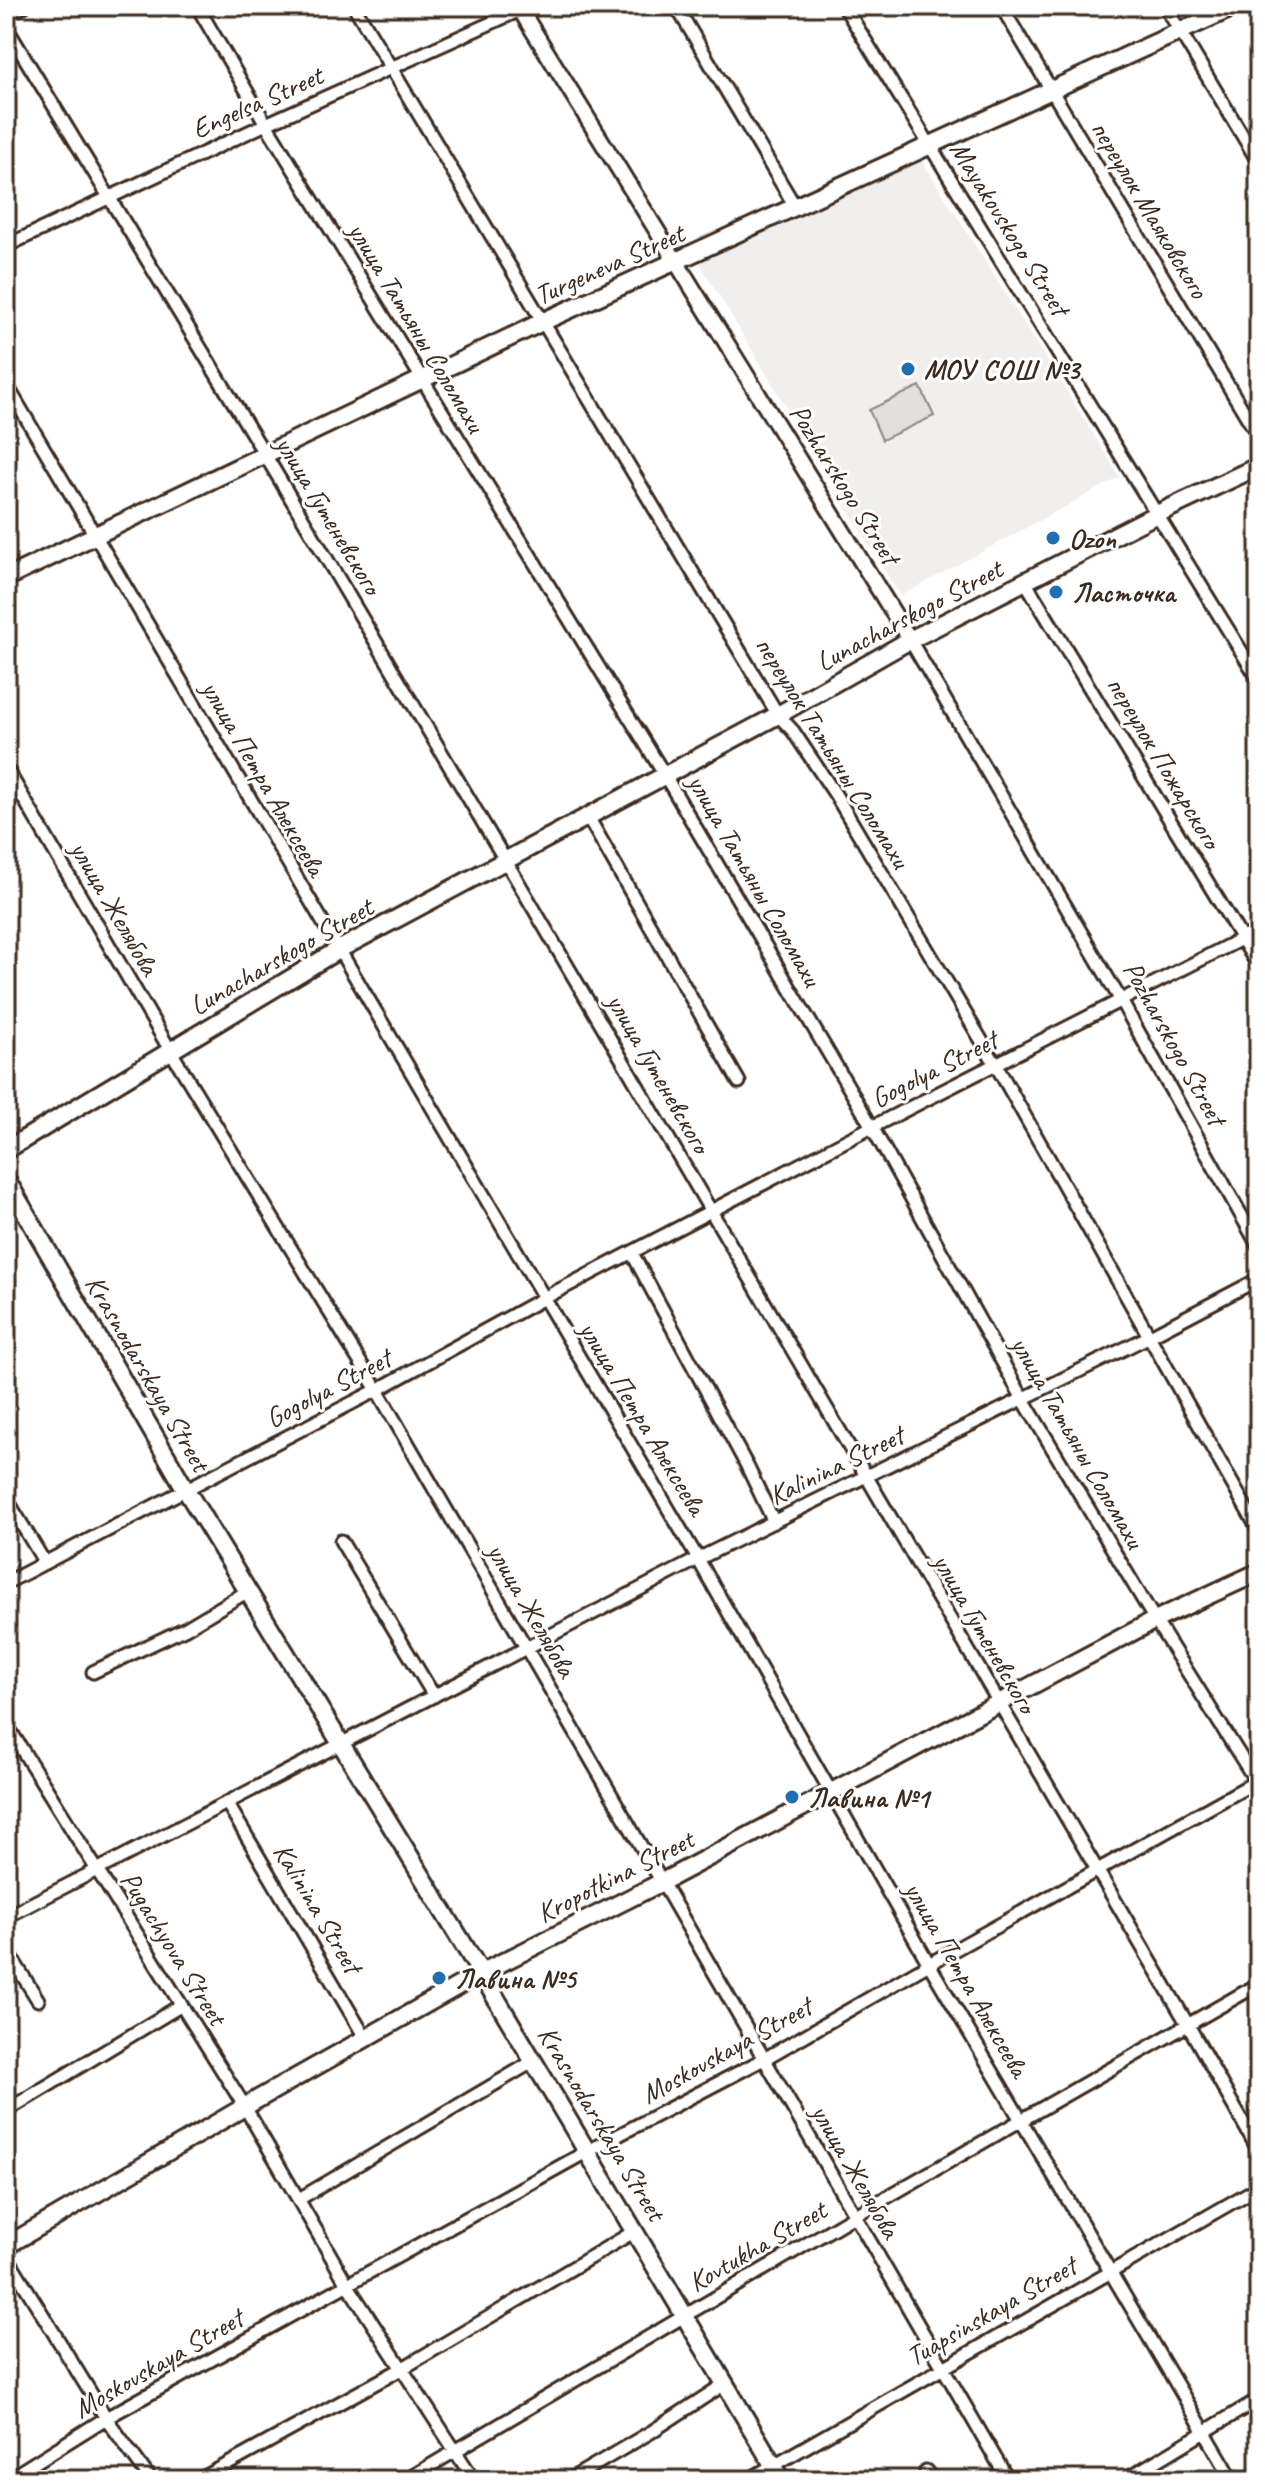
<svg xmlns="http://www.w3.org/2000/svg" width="1265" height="2486" viewBox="0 0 1265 2486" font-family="Caveat,sans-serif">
	<rect width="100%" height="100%" fill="#fff"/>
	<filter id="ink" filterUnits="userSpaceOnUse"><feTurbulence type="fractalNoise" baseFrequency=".0125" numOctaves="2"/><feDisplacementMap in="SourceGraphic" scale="16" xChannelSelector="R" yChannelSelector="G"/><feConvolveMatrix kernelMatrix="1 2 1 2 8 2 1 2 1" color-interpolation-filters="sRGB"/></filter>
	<g filter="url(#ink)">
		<!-- built -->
		<path fill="#f1efee" d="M921,159L1120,477L900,596L699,262Z"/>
		<!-- green -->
		<path fill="#e2e0de" stroke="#8e857e" stroke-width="2" d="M920,386L934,416L882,440L869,410Z"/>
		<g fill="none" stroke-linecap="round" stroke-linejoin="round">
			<!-- minor casing -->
			<g stroke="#3b2a1e" stroke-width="17">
				<path id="minor" d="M197,6L266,124L664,774L872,1127L1023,1399L1155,1620L1259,1786
					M354,6L778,715L793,731L835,794L996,1065L1259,1531
					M676,6L796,208
					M844,6L1259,680
					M1001,6L1259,437
					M1165,6L1259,163
					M6,14L24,6
					M6,27L264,453L514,875L1188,2025L1259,2151
					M6,246L266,124L529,6
					M6,384L698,1559L929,1964L1233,2480
					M1026,583L1259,967
					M910,640L1120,999L1259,1247
					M6,768L170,1050L377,1390L1008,2480
					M588,817L739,1082
					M632,1253L747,1466L774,1522
					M6,1498L45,1563
					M341,1541L434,1696
					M6,1583L377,1390L544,1298L872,1127L1259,930
					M93,1672L186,1628L248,1591
					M6,1724L245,2107L347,2284L474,2480
					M227,1803L366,2039
					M6,1917L698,1559L1150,1336L1259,1279
					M6,1949L38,2000
					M6,2111L180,2006
					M299,2199L534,2061
					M6,2255L106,2418L151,2480
					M926,2471L932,2480
					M7,2480L106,2418L588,2151L764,2059L929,1964L1259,1780
					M199,2480L403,2368L635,2231
					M406,2480L854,2216L1259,1984
					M569,2480L651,2432L726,2383
					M748,2480L1259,2187
					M1125,2480L1259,2399"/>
			</g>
			<!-- tertiary casing -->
			<g stroke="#3b2a1e" stroke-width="20">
				<path id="tertiary" d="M518,6L910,640"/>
			</g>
			<!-- secondary casing -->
			<g stroke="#3b2a1e" stroke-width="22">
				<path id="secondary" d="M6,578L542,322L1236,6
					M6,1150L338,950L778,715L910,640L1157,514L1259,466
					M6,1179L186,1490L481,1973L782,2480
					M6,2246L258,2099L481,1973L662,1882L1155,1620L1259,1572"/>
			</g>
			<!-- minor -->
			<use href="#minor" stroke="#fff" stroke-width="11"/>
			<!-- tertiary -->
			<use href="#tertiary" stroke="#fff" stroke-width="14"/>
			<!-- secondary -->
			<use href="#secondary" stroke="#fff" stroke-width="16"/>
		</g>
	</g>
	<!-- markers -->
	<g fill="#1f6fb2" stroke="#fff" stroke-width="3">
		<circle cx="908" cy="369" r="8"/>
		<circle cx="1053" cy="538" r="8"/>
		<circle cx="1056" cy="592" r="8"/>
		<circle cx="792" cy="1797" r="8"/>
		<circle cx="439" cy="1978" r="8"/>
	</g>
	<g text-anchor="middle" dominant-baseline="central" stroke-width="6" stroke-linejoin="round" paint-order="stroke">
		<!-- street labels -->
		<g font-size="28" fill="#3b2a1e" stroke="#fff">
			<text transform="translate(257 102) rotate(-24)">Engelsa Street</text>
			<text transform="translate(1150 209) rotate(59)">переулок Маяковского</text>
			<text transform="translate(1010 228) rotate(58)">Mayakovskogo Street</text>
			<text transform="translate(609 264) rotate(-24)">Turgeneva Street</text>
			<text transform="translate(417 327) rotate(59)">улица Татьяны Соломахи</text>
			<text transform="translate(845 484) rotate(58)">Pozharskogo Street</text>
			<text transform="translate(329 515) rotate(59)">улица Гутеневского</text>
			<text transform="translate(909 615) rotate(-28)">Lunacharskogo Street</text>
			<text transform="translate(833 752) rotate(58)">переулок Татьяны Соломахи</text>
			<text transform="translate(1164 762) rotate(59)">переулок Пожарского</text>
			<text transform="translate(264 778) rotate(60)">улица Петра Алексеева</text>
			<text transform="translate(755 880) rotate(60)">улица Татьяны Соломахи</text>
			<text transform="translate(115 908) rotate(60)">улица Желябова</text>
			<text transform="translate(281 956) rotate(-30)">Lunacharskogo Street</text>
			<text transform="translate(1175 1043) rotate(61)">Pozharskogo Street</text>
			<text transform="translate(934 1069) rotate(-27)">Gogolya Street</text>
			<text transform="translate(659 1073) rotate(60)">улица Гутеневского</text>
			<text transform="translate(148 1373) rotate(60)">Krasnodarskaya Street</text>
			<text transform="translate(328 1388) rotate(-28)">Gogolya Street</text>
			<text transform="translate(643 1418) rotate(59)">улица Петра Алексеева</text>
			<text transform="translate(1078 1442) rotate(60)">улица Татьяны Соломахи</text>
			<text transform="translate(836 1465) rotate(-26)">Kalinina Street</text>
			<text transform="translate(532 1610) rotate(60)">улица Желябова</text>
			<text transform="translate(985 1633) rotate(60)">улица Гутеневского</text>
			<text transform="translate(615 1876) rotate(-27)">Kropotkina Street</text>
			<text transform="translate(318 1908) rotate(59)">Kalinina Street</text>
			<text transform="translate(174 1948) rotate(58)">Pugachyova Street</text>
			<text transform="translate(967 1979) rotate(60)">улица Петра Алексеева</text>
			<text transform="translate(726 2050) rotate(-29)">Moskovskaya Street</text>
			<text transform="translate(602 2123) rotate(59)">Krasnodarskaya Street</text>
			<text transform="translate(856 2171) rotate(60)">улица Желябова</text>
			<text transform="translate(757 2246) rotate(-30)">Kovtukha Street</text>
			<text transform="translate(991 2311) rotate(-30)">Tuapsinskaya Street</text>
			<text transform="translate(158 2363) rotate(-30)">Moskovskaya Street</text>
		</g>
		<!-- poi labels -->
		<g font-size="28" font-weight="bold" fill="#3b2a1e" stroke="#fff" text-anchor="start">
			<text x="924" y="369">МОУ СОШ №3</text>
			<text x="1069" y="538">Ozon</text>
			<text x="1072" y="592">Ласточка</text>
			<text x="808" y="1797">Лавина №1</text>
			<text x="455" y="1978">Лавина №5</text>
		</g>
	</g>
	<!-- margin -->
	<rect width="1265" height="2486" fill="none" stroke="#fff" stroke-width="32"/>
	<rect x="16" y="16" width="1233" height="2454" fill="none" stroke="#3b2a1e" stroke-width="3" filter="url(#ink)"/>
</svg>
